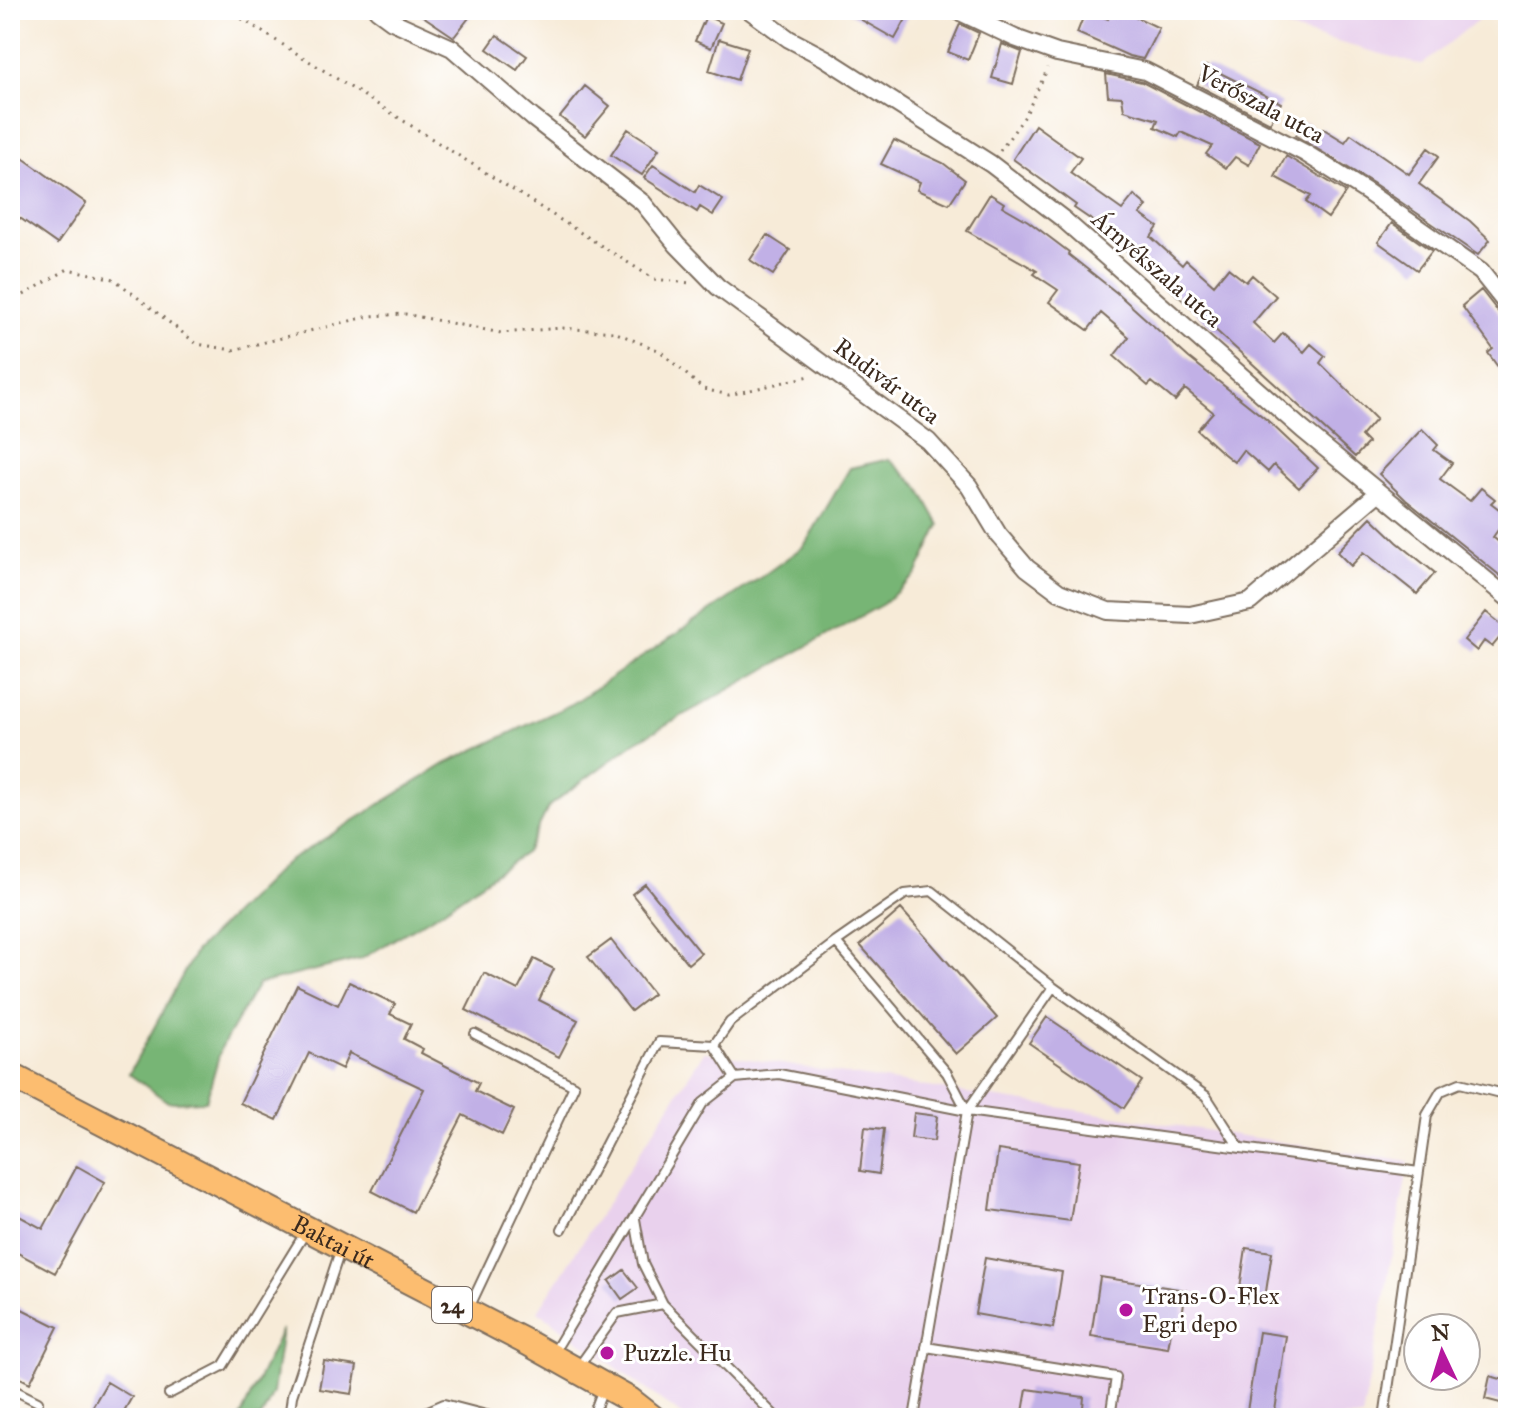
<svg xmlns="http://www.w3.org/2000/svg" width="1518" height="1428" viewBox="0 0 1518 1428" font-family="'IM FELL Great Primer',serif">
	<rect width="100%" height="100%" fill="#fff"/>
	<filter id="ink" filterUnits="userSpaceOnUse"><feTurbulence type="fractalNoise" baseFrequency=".0125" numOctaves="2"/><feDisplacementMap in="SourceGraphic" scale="16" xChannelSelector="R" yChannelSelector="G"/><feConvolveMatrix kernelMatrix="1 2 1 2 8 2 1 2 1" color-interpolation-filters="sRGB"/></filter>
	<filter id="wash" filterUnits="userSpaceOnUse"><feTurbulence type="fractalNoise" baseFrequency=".006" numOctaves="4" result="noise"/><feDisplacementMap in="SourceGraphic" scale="32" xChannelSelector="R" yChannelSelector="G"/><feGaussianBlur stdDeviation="1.8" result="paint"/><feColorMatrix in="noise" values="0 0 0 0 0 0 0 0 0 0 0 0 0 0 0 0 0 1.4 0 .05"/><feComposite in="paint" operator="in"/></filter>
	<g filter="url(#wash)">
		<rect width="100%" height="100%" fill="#f7ebd8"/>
		<!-- built -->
		<path fill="#e9d1ed" d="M1250,10H1490L1422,65L1267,23Z
			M704,1052L1409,1162L1362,1418H686L538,1311Z"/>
		<!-- forest -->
		<path fill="#77b575" stroke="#59704a" stroke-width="2" d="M889,459L919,487L940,525L916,575L883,604L635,742L549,806L526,852L437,914L361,959L258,984L221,1048L206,1101L168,1102L129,1074L195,952L284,864L445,764L572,704L764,575L804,546L850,468Z
			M282,1329L273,1393L261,1418H240Z"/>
		<g id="blocks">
			<!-- building -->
			<path fill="#c1b0e6" d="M414,10H475L454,37Z
				M844,10H911L895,39Z
				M1086,10L1108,19L1112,10H1122L1159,28L1143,59L1129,56L1077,33Z
				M706,16L722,23L711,48L695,41Z
				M960,24L979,33L968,60L948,52Z
				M497,35L527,56L517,70L487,49Z
				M719,39L748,48L737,80L709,71Z
				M1002,44L1022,52L1013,84L992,78Z
				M1206,66L1281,103L1270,123L1197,85Z
				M1106,74L1142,82L1260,143L1249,165L1235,157L1226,168L1206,154L1212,146L1181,132L1178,137L1155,127L1158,120L1124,110L1122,97L1108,96Z
				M585,86L610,106L585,136L560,117Z
				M1303,122L1320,132L1322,128L1345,142L1351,134L1409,174L1428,148L1439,156L1419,184L1470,221L1490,240L1478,255L1373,183L1296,136Z
				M1035,125L1081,158L1070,173L1122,210L1134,195L1147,206L1140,214L1158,227L1151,237L1182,265L1186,260L1214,285L1228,268L1246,282L1252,275L1276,296L1253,323L1274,343L1283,333L1304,352L1311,344L1325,356L1320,363L1376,419L1361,436L1368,443L1355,457L1165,284L1104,232L1106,230L1074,208L1076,205L1013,159Z
				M628,129L659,149L642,175L611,155Z
				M894,140L943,163L965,180L949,204L917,190L920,182L881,164Z
				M10,149L86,203L57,244L10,211Z
				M1286,156L1346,192L1328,218L1306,202L1311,196L1275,177Z
				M653,165L695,192L699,185L723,200L713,215L700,207L697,212L644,178Z
				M990,194L1004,203L1002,206L1028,221L1069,252L1068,254L1117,293L1189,358L1267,420L1318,468L1299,488L1274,465L1268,472L1243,450L1234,462L1219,450L1197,430L1213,412L1185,389L1175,401L1152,382L1148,386L1114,356L1129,337L1101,313L1088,330L1049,302L1058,290L1034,274L1037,271L967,231Z
				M1392,223L1432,251L1417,270L1378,242Z
				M767,235L790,250L773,275L750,260Z
				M1481,290L1499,313L1508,317V381L1488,353L1493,349L1462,306Z
				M1422,429L1438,445L1434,450L1452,463L1440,479L1470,501L1481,488L1495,499L1491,503L1508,516L1493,537L1508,550V582L1406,500L1379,474Z
				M1371,517L1397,542L1435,573L1417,594L1364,552L1351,566L1337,552Z
				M1486,612L1507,629L1492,647L1484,641L1477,651L1464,640Z
				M645,884L701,953L688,964L632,894Z
				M901,909L997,1018L956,1054L860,945Z
				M611,940L653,994L631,1011L588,957Z
				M534,959L554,969L539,1000L578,1020L559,1057L466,1010L484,973L518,990Z
				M349,982L395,1004L390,1014L411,1024L404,1039L423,1049L421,1053L479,1083L475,1091L514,1110L502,1135L463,1115L413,1212L372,1191L424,1089L349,1053L342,1069L309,1053L277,1120L240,1103L297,985L338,1005Z
				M1047,1017L1142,1081L1124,1108L1029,1043Z
				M914,1113L937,1116L934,1141L911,1138Z
				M865,1127L884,1129L879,1174L860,1171Z
				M998,1150L1079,1162L1070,1221L990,1210Z
				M77,1166L105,1182L55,1273L10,1249V1211L43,1229Z
				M1246,1248L1272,1252L1264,1305L1238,1301Z
				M985,1258L1062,1272L1053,1328L975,1314Z
				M624,1270L638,1288L622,1299L609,1281Z
				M1100,1277L1186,1290L1181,1322L1173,1321L1168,1348L1091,1336Z
				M10,1303L58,1327L30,1383L10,1373Z
				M1259,1332L1286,1336L1274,1418H1246Z
				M324,1361L357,1366L352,1394L319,1389Z
				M1490,1376L1508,1381V1405L1485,1399Z
				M107,1382L132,1397L120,1418H86Z
				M1027,1389L1084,1397L1082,1418H1022Z"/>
		</g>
	</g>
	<g filter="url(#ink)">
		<use href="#blocks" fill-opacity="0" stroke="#7d6e5f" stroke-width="2"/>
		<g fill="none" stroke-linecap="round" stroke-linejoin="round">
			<!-- lane casing -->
			<g stroke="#7d6e5f" stroke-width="12">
				<path id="lane" d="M836,942L905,894L932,891L1053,987
					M714,1045L730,1022L836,942L947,1073L967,1111
					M635,1219L643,1264L663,1304
					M562,1229L659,1042L714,1045L735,1078
					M469,1308L574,1086L475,1034
					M926,1347L1116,1377L1110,1418
					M554,1352L703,1103L735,1078L779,1074L967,1111L1419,1172
					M577,1369L617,1313L663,1304L777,1418
					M10,1388L38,1402
					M169,1394L223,1366L305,1233
					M289,1418L292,1396L341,1248
					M412,1418L444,1404L498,1418
					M592,1418L603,1389
					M914,1418L967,1111L1053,987L1206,1096L1239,1147
					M1384,1418L1427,1115L1441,1091L1460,1083L1508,1095"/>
			</g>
			<!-- street casing -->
			<g stroke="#7d6e5f" stroke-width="20">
				<path id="street" d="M377,10L392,21L452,48L533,118L643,203L677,245L718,287L928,441L969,486L998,534L1027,568L1059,592L1108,611L1190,615L1250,602L1378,493
					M749,10L789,39L825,58L991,164L1063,219L1303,430L1508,598
					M956,10L1015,38L1057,53L1145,71L1305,153L1367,192L1481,272L1508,306"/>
			</g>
			<!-- primary casing -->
			<g stroke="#7d6e5f" stroke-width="28">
				<g id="primary">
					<path id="s1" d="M10,1075L528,1343L630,1400L653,1418"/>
				</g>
			</g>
			<!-- path -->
			<path stroke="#7d6e5f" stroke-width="3" stroke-dasharray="2 6" stroke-linecap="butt" d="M228,10L654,279L690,283
				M1000,151L1025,116L1048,68
				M10,303L68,269L114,279L197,344L233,350L370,316L405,314L501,333L562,328L614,332L660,351L703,389L729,395L810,376"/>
			<!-- lane -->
			<use href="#lane" stroke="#fff" stroke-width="8"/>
			<!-- street -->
			<use href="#street" stroke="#fff" stroke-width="16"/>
			<!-- primary -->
			<use href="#primary" stroke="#fcbd6f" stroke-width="24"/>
		</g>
	</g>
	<!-- markers -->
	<g fill="#b5179e" stroke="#fff" stroke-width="3">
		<circle cx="1126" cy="1310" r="8"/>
		<circle cx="607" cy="1353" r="8"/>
	</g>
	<g text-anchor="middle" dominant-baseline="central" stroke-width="6" stroke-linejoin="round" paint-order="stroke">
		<!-- shield labels -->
		<rect fill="#fff" stroke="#766a62" stroke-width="2" x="432" y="1287" width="40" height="36" rx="6"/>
		<g font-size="22" font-weight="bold" fill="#3b2a1e">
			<text x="452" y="1305">24</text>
		</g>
		<!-- street labels -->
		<g font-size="24" fill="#3b2a1e" stroke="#fff">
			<text transform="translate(1261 104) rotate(28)">Verőszala utca</text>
			<text transform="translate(1157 269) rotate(41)">Árnyékszala utca</text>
			<text transform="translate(887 381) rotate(37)">Rudivár utca</text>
			<text stroke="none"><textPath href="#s1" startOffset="364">Baktai út</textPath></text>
		</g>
		<!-- poi labels -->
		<g font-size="24" fill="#3b2a1e" stroke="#fff" text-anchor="start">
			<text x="1142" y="1296">Trans-O-Flex<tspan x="1142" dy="28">Egri depo</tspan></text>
			<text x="623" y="1353">Puzzle. Hu</text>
		</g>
	</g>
	<!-- margin -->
	<rect width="1518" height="1428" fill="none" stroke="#fff" stroke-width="40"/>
	<!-- north arrow -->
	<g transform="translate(1442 1352) rotate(356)"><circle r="38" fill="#ffffff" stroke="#b1aaa5" stroke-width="2"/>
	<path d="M0-6L14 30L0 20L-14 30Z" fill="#b5179e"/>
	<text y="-12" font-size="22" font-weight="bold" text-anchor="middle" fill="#3b2a1e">N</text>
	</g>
</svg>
